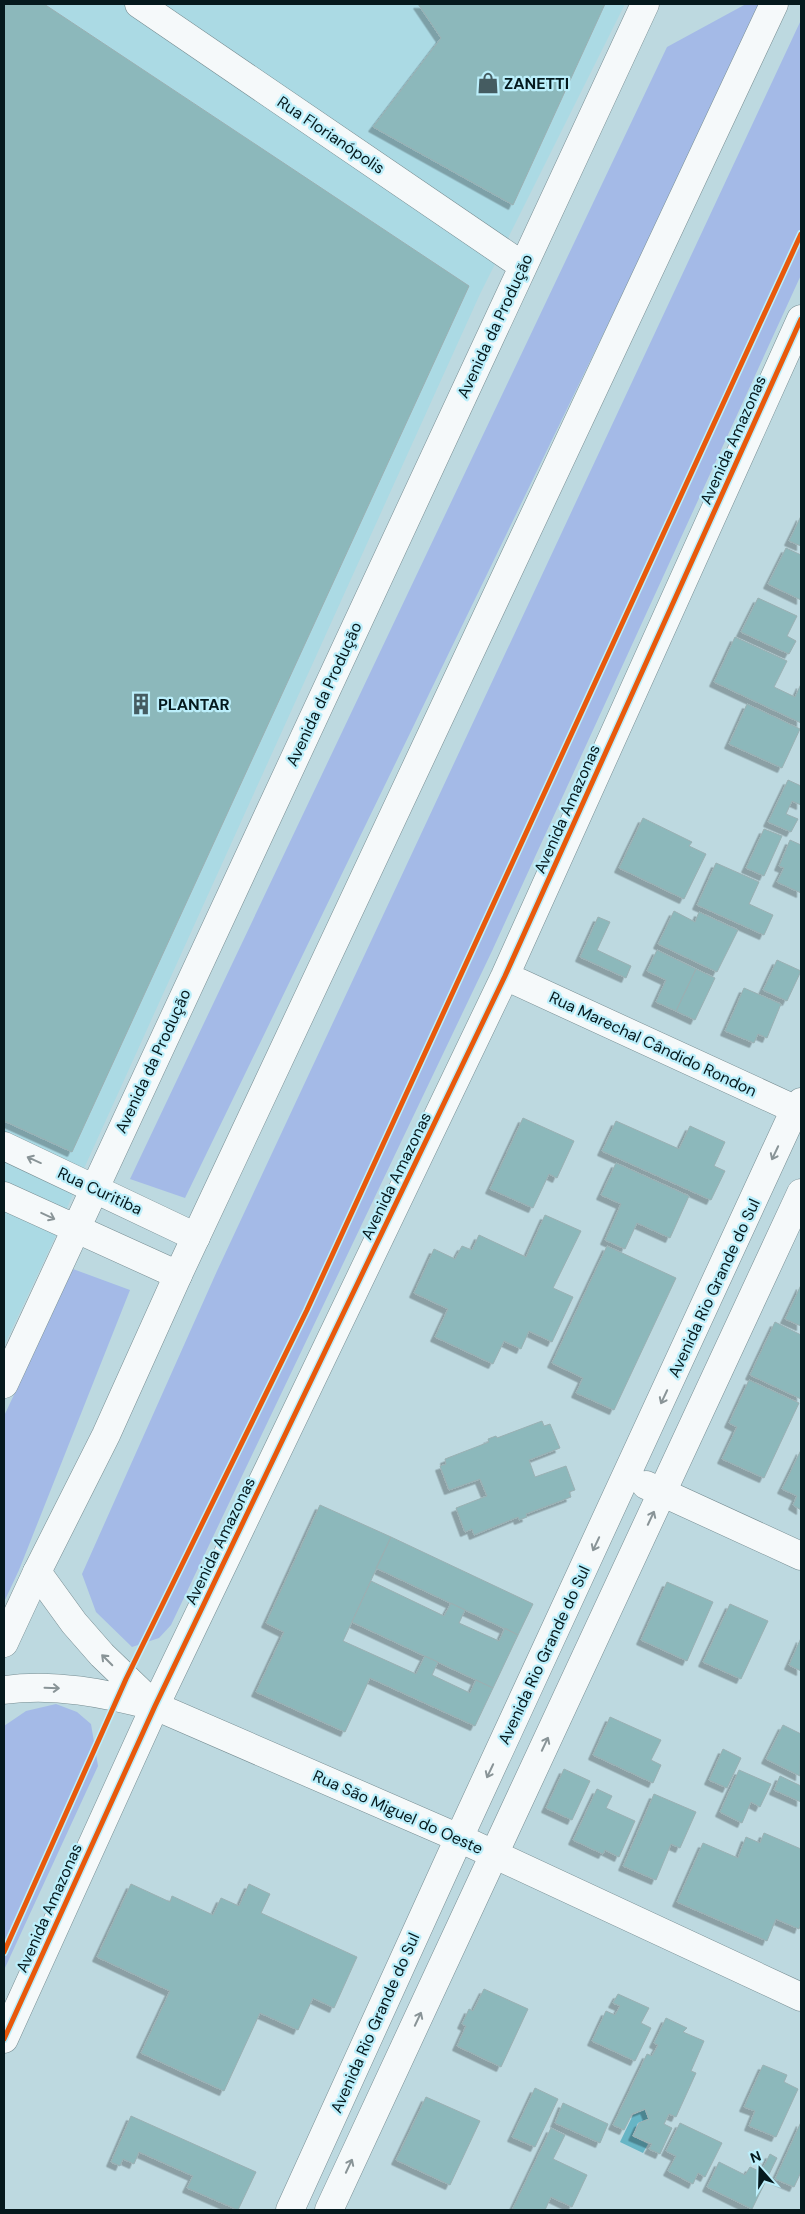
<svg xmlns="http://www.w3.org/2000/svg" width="805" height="2214" viewBox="0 0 805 2214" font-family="'DM Sans',sans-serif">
	<defs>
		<filter id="shadow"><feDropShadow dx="-4.5" dy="4.5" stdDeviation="0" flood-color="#0004"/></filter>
	</defs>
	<rect width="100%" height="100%" fill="#bdd9e0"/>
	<!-- built -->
	<path fill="#abdae4" d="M4,4H625L480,294L77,1184L54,1240L4,1346Z"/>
	<!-- green -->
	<path fill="#a4bae7" d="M746,4H763L185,1198L130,1179L667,47Z
		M801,20V275L492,951L171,1625L159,1638L132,1647L96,1612L82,1574L217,1271Z
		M73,1269L130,1290L19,1570L4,1602V1416Z
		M56,1704L77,1712L91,1724L98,1766L4,1970V1726L26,1711Z"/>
	<!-- water -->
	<path fill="#67b5c5" d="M645,2110L648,2119L638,2123L632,2136L648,2144L643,2153L620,2142L633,2115Z"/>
	<!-- building -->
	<path fill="#8cb8bb" stroke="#9ab0b3" filter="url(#shadow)" d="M4,4H44L469,286L72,1152L4,1121Z
		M418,4H605L513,205L373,127L441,38Z
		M801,516V546L789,541Z
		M786,548L801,555V600L768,584Z
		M758,598L797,616L787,636L796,641L789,654L741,632Z
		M735,637L787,661L774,687L795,697L801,684V723L714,682Z
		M747,704L800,729L782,768L729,744Z
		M788,780L801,786V805L792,801L786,814L798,819L791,832L768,822Z
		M643,818L692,842L689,846L706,854L684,899L619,868Z
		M764,829L782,836L764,876L746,868Z
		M790,840L801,845V893L777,882L784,868L779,866Z
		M716,863L759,882L749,904L773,915L764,935L697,905Z
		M674,911L695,922L699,912L738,930L717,972L658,944Z
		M598,917L610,922L597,950L631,966L626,978L580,957Z
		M657,950L696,969L676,1011L656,1002L666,980L647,971Z
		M777,960L801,971L787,1001L763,990Z
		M696,969L715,978L695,1020L676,1011Z
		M744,988L781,1004L767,1038L758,1034L754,1043L725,1031Z
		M523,1118L574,1141L557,1178L549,1174L533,1208L490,1189Z
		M616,1121L679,1149L690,1126L725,1142L714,1166L725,1171L711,1200L602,1151Z
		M616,1163L689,1196L670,1238L637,1223L625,1249L605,1240L621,1204L601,1195Z
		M545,1215L581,1231L553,1288L573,1297L552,1342L529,1331L521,1349L504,1341L493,1364L435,1337L448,1309L414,1293L434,1249L455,1259L462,1246L472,1250L479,1235L526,1257Z
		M607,1246L676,1278L614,1410L576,1393L583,1378L552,1363Z
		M801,1285V1326L785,1319Z
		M775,1322L801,1335V1399L750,1375Z
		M749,1380L799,1403L764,1478L722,1459L737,1427L729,1423Z
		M542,1421L544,1426L550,1424L560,1448L529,1460L535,1477L566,1466L575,1490L569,1492L571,1497L526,1514L527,1517L519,1520L518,1517L474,1535L472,1529L465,1532L456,1508L487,1496L480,1479L449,1490L440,1466L446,1464L445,1459L489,1442L488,1439L496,1436L497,1438Z
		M801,1450V1510L793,1505L797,1496L782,1489Z
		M320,1505L391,1537L343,1641L416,1674L425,1656L438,1662L432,1675L470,1693L476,1680L493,1688L475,1726L370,1678L345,1732L256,1692L284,1632L266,1623Z
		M391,1537L533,1604L518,1635L376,1568Z
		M371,1581L444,1616L451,1603L465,1610L459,1623L499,1641L505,1628L518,1635L493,1688L352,1622Z
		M667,1582L713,1602L687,1661L641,1640Z
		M730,1604L768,1621L741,1679L703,1662Z
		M801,1638V1671L789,1665Z
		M610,1717L661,1740L651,1760L661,1765L653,1783L593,1755Z
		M783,1725L801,1734L800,1776L766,1759Z
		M723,1749L741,1758L727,1788L709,1780Z
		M564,1769L590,1781L572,1820L546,1808Z
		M739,1770L771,1784L760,1807L751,1802L742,1823L720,1812Z
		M780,1776L801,1786V1802L774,1790Z
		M597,1789L612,1796L606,1808L635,1821L619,1857L605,1850L603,1854L573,1840Z
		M654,1794L696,1812L680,1848L671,1844L656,1880L623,1866Z
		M764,1833L801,1849V1923L799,1929L776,1919L767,1941L677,1902L703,1843L738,1858L746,1837L760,1843Z
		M131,1884L170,1902L172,1896L213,1915L221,1898L239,1906L249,1884L270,1894L261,1913L357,1957L334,2008L313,1998L298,2030L260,2013L224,2091L141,2053L170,1991L97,1957Z
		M484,1989L528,2009L501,2067L457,2046L466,2026L462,2024L469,2009L473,2011Z
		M618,1994L649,2008L641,2023L651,2028L635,2061L592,2041L606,2011L615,2015L620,2006L613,2003Z
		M666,2018L687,2028L683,2032L704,2041L691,2071L696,2073L676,2117L669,2114L664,2124L672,2128L660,2154L649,2149L652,2144L633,2136L639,2123L649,2119L645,2109L632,2114L624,2130L613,2125L647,2054L652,2056L658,2045L654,2043Z
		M763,2065L787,2075L784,2082L798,2089L776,2137L749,2126L755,2111L744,2107Z
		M535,2088L558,2099L535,2147L512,2137Z
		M426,2097L480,2121L450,2185L396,2160Z
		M563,2103L608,2124L600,2143L555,2123Z
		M131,2116L256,2172L238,2210L187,2188L193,2176L139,2152L134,2164L123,2159L120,2166L111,2162Z
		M801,2122V2172L794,2187L775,2179Z
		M680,2123L722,2143L705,2177L698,2173L693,2184L668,2171L676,2156L666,2151Z
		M551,2128L565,2135L553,2159L587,2175L572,2207L551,2197L545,2210H512Z
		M770,2154L777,2158L752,2209L707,2187L719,2162L745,2175L750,2167L761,2172Z"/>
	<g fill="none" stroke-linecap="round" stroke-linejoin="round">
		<!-- minor casing -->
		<g stroke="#778d92" stroke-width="29">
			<path id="minor" d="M139,4L523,266
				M505,976L801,1112
				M4,1146L196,1237
				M4,1196L178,1275
				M4,1384L645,4
				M646,1485L801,1556
				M37,1572L74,1623L102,1655L155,1706L459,1838L801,1997
				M4,1690C54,1683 105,1693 153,1706
				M4,2039L155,1706L505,976L801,319
				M290,2210L459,1838L795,1109L801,1102
				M329,2210L801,1193"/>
		</g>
		<!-- highway casing -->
		<g stroke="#778d92" stroke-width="29">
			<path id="highway" d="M4,1643L37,1572L106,1435L178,1275L774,4"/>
		</g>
		<!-- minor -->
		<use href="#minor" stroke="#f5f9fa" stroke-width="28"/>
		<!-- highway -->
		<use href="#highway" stroke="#f5f9fa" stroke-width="28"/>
		<!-- cycleway casing -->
		<g stroke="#bceffb" stroke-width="8">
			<path id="cycleway" d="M4,1952L126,1679L307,1310L801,234
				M4,2039L155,1706L505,976L801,319"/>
		</g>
		<!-- cycleway -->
		<use href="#cycleway" stroke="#e8590c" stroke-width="5"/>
	</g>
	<!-- one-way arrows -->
	<defs><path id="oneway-shaft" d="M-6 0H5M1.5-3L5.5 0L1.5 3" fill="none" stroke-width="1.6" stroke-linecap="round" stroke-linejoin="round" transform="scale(1.25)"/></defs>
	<g stroke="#899497">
		<use href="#oneway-shaft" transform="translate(775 1153) rotate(115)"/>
		<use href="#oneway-shaft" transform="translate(34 1160) rotate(-156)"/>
		<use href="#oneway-shaft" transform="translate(48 1216) rotate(25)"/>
		<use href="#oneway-shaft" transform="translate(664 1397) rotate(115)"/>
		<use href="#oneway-shaft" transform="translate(651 1518) rotate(-65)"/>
		<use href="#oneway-shaft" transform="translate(596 1544) rotate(115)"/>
		<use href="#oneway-shaft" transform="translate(107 1660) rotate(-135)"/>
		<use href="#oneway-shaft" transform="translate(52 1688) rotate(2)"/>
		<use href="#oneway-shaft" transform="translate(545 1744) rotate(-65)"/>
		<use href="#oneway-shaft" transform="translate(490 1771) rotate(115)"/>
		<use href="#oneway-shaft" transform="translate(418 2019) rotate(-65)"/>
		<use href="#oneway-shaft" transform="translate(349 2166) rotate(-65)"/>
	</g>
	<!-- icons -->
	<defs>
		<g id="shop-bare" transform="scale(1.725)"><path d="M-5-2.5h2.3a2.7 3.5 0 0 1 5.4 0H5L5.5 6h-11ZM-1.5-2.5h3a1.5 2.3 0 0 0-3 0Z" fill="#455c61" stroke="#bceffb" stroke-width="2.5" paint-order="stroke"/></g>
		<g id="building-bare" transform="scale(1.725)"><path d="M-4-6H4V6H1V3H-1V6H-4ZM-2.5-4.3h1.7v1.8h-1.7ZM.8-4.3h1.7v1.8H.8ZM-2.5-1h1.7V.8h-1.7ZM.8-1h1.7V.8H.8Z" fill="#455c61" stroke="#bceffb" stroke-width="2.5" paint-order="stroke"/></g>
	</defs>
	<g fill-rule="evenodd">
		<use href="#shop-bare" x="488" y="83"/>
		<use href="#building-bare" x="141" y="704"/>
	</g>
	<g text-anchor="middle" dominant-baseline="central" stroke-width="4.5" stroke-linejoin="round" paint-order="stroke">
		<!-- poi labels -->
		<g font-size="16" font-weight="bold" fill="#05191d" stroke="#bceffb" text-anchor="start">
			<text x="504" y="83">ZANETTI</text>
			<text x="158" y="704">PLANTAR</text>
		</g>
		<!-- street labels -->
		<g font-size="16" fill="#05191d" stroke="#bceffb">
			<text transform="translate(331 135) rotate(34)">Rua Florianópolis</text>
			<text transform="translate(495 326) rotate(-65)">Avenida da Produção</text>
			<text transform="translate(733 440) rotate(-66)">Avenida Amazonas</text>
			<text transform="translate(324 694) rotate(-65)">Avenida da Produção</text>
			<text transform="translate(567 809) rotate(-66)">Avenida Amazonas</text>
			<text transform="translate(653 1044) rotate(25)">Rua Marechal Cândido Rondon</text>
			<text transform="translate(153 1061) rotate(-65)">Avenida da Produção</text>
			<text transform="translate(396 1176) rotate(-64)">Avenida Amazonas</text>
			<text transform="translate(100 1191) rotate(25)">Rua Curitiba</text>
			<text transform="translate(714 1288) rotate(-65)">Avenida Rio Grande do Sul</text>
			<text transform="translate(220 1541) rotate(-64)">Avenida Amazonas</text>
			<text transform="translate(544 1655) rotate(-65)">Avenida Rio Grande do Sul</text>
			<text transform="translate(398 1812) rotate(24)">Rua São Miguel do Oeste</text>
			<text transform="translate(49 1908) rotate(-66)">Avenida Amazonas</text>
			<text transform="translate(375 2023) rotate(-66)">Avenida Rio Grande do Sul</text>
		</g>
	</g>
	<!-- border -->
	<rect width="805" height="2214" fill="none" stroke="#05191d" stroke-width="10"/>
	<!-- north arrow -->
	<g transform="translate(760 2169) rotate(340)" stroke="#bceffb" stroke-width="4" paint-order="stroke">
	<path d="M0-4L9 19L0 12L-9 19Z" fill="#05191d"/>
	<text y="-8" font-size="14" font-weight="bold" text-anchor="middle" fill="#05191d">N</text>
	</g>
</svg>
